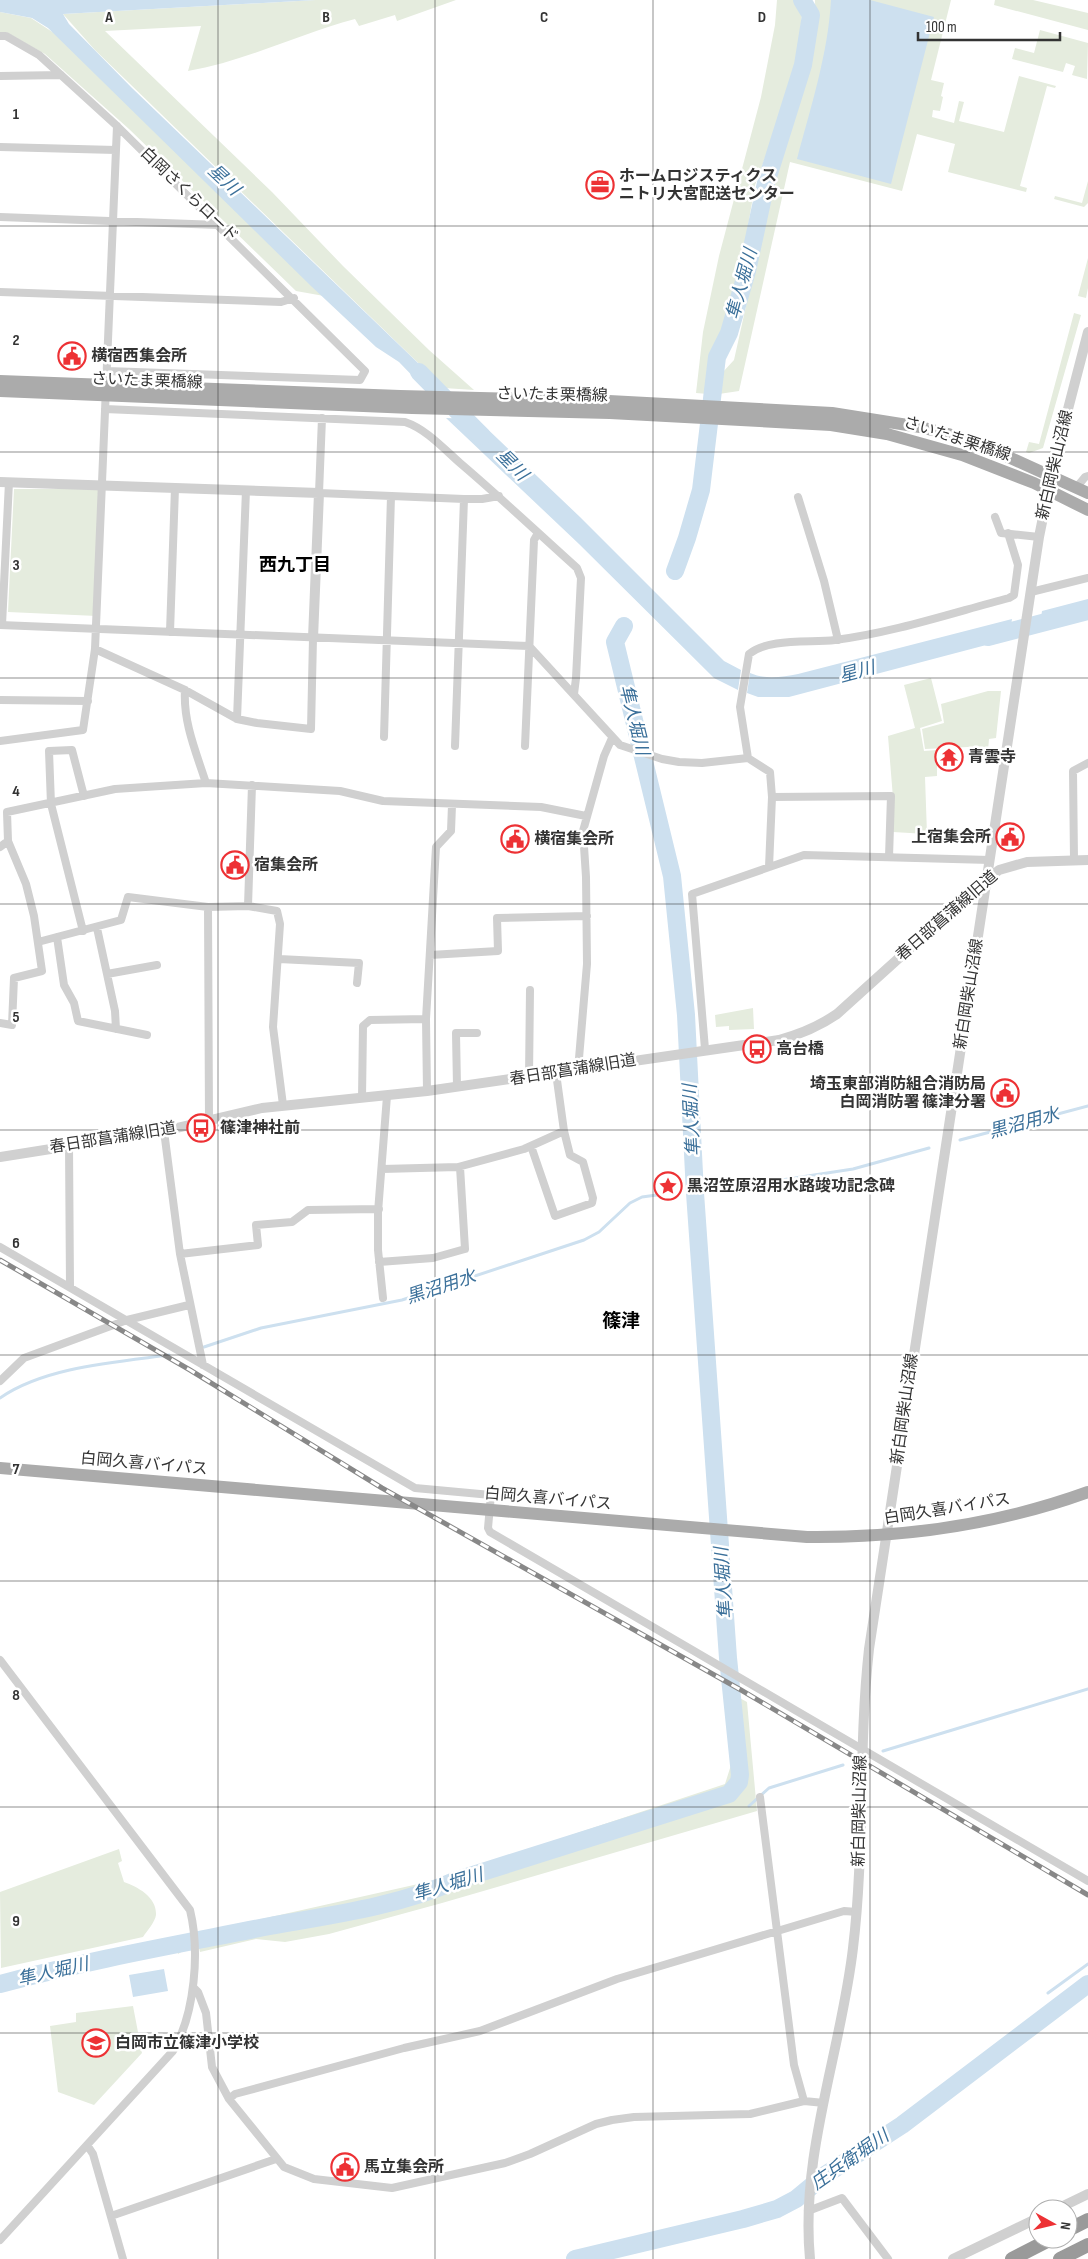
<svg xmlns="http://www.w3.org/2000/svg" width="1088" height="2259" viewBox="0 0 1088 2259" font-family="'Sofia Sans Condensed','Noto Sans JP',sans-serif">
	<rect width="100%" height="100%" fill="#fff"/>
	<!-- green -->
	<path fill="#e5ecde" d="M316,0H456L397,21L395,15L359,26L355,19C299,34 245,61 188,71L201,26L105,31L272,192L343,266L429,350L474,390L444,388L95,50L63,14Z
		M777,0H796L802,14L798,52L782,112L755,185L742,261L727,318L713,355L708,394L696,393L703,332L719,256L761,97L775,25Z
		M815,0H951L931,80L944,83L941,96L943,97L940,111L933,110L932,117L954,123L959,101L964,102L959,121L1004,132L1019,76L1056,86L1055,88L1047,86L1020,186L1027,188L1026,192L948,172L955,144L917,134L902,191L790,162L739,391L719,394L722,373L734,360C750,289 765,218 782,148C795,95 817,58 815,0Z
		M995,0H1033L1088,13V30L994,5Z
		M0,12L31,18L57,35L324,296L296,291L129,129L45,54L6,32H0Z
		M1040,30L1088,43L1087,79L1072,75L1075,66L1066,63L1063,72L1012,59L1015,48L1034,53Z
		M1088,181V203L1084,207L1054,199L1055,196L1082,203Z
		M1088,258V288L1086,298L1078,296Z
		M1074,313L1081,315L1043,448L1029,453L1026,452L1029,442L1039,444Z
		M14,489H98L97,616L8,612Z
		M931,678L942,721L920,728L924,751L937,750V776L925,777L927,834L893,832V798L888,736L915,728L904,685Z
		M988,691H1001L996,738L989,739L987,763H969L968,747L925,749L922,729L944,723L941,704Z
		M753,1008L754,1029L729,1030V1026L716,1027L715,1015Z
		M723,1689L747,1702L757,1811L442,1903L329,1934L285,1942L256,1939L200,1952L199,1948L186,1949L178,1954L177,1938L436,1880L725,1784L731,1765Z
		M119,1849L122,1861L118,1863L124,1882C138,1887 157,1897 156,1915C155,1922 147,1931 143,1937L1,1968L0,1892Z
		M133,2006L142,2053L94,2105L58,2092L50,2026L76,2022V2013Z"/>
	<!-- water -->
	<path fill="#cde0ef" d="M0,0H316L63,14L69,24L132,88L444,388L425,389L399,362L376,347L311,286L48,28L32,18L0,12Z
		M831,0H870L934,17L891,184L797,159C811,106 828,54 831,0Z
		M446,418L477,419L580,517L724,661L741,670L738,690L714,678L579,544Z
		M1088,599V619L1039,632L1042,611Z
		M1012,619L1009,639L789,697H758L747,693L750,673C766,680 782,677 798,674Z
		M164,1969L168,1991L133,1997L129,1975Z"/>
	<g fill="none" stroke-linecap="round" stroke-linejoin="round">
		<!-- stream -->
		<path stroke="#cde0ef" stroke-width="3" d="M960,1140L1088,1106
			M729,1188L853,1169L929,1148
			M204,1347L261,1328L402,1300L584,1240L599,1232L630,1203L642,1197L664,1194
			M0,1398C44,1367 116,1362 169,1355
			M883,1751L1088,1689
			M749,1806L769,1788L843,1765
			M1048,1993L1088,1964"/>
		<!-- river -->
		<path stroke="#cde0ef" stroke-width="18" d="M419,372L482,436
			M675,571L687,538L701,490L717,357L729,333L747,271L766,183L803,65L811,15L802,0
			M988,637L1088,611
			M0,1984C89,1960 180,1944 270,1926C332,1915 399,1906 457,1880L729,1794L739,1782L740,1775L728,1658L695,1193L686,1015L672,876L615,642L624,626
			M575,2259L743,2219L777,2209L796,2199L825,2175L902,2125L1088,1984"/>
		<!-- minor -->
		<path stroke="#d0d0d0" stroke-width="8" d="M0,36H6L39,55L117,126L365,371L360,380L107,371
			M0,76L61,75
			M0,147L116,150
			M0,217L219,225
			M0,292L281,302L294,298
			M105,409L405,422C426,429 443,448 460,463C500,497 538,533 577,568L581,578L576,678L574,694
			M322,418L319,493L464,499H482L499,496
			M1076,488L1085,477L1088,476
			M798,497L824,581L838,640
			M995,517L1001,533L1039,537
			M1031,592L1088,578
			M0,625L529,646L620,745L662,759L679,762L702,763L748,758L770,772L772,797L769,867
			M2,625L9,482
			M170,632L175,488
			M95,649L185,690L237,719L257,723L311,729L313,638
			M185,690C183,722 196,752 206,783L340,791L383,801L541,807L586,816
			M0,700L88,701
			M237,719L246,490
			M384,737L391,496
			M0,741L83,730L95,649L117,126
			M455,746L464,499
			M525,746L534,540L538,533
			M748,758L740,707L749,654C768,638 810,643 835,640C892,633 952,613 1009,598L1014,595L1018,565L1008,533
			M772,797L891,796L889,857
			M0,847L8,841L7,812L115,789L206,783
			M1074,860L1073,771L1088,763
			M248,906L277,911L280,924L273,1027L283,1105
			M97,928L115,1011L116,1029
			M83,931L51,804L49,751L72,750L84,796
			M57,937L64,985L74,1003L78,1021L147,1035
			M38,942L121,920L128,897L208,907
			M430,955L498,951L497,918L587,916
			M279,959L359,963L357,983
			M107,974L157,965
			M0,1023L12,1025L14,978L42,971L34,916L26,884L8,841
			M705,1049L692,894L804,855L990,860
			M578,1070L587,964L586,877L583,831L604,756L612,738
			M529,1077L530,990
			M457,1087L456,1033H477
			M427,1091L426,1019L436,847L451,831L452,805
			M362,1098L363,1026L370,1020L426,1019
			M209,1121L208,907L248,906L252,785
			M164,1131L180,1254L203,1365
			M69,1145L70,1287
			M531,1146L555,1216L592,1203L593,1198L583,1162L570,1155L564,1131L556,1073
			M382,1169L458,1167L524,1149L564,1131
			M0,1247L415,1488L491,1495L488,1528L490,1532C690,1647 888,1766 1088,1881
			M180,1254L258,1245L256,1225L292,1222L308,1210L379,1209
			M379,1262L433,1258L465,1249L460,1167
			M383,1298L378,1250V1212L387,1096
			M0,1381L24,1358L127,1320L189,1305
			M0,1660L190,1910C200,1951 195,2014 173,2051L0,2240
			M760,1797L794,2065L804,2101
			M193,1987L198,1992L206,2013L212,2067L229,2099L284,2167L314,2179L392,2188L505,2163L530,2154L596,2124L612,2120L634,2117L750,2114L804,2101L824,2103
			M229,2099L235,2094L404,2048L480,2031L617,1979L844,1911L857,1912
			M87,2145L93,2154L123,2259
			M808,2211L842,2198L888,2259
			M111,2216L276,2159"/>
		<!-- tertiary -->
		<path stroke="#d0d0d0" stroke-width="10" d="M0,482L319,493L313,638
			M0,1157L164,1131L262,1108L427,1091L779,1040C801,1034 818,1027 837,1014L971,893L999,870L1027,862L1088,860
			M1057,2209L1088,2194
			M810,2259C800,2154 841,2052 853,1948C865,1849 858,1749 869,1649L1039,537L1054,463L1088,332
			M953,2259L1038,2218"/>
		<!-- primary -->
		<path stroke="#ababab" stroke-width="12" d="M0,381L400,396L609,401L832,413L920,427L948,434L982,445L1088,493
			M0,391L412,408L610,413L831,425L887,434L962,455L1034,483L1088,510
			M0,1468L807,1537C904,1538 997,1525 1088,1492"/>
		<!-- motorway -->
		<path stroke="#9a9a9a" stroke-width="14" d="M1068,2230L1088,2220
			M1012,2259L1051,2239
			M1060,2259L1088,2245"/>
		<!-- rail casing -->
		<g stroke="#888" stroke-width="5">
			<path id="rail" d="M0,1260L190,1370L382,1488L741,1690L1088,1895"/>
		</g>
		<!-- rail -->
		<use href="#rail" stroke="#fff" stroke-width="3" stroke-dasharray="9" stroke-linecap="butt"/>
	</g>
	<!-- grid -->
	<path fill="none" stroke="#333" stroke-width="1" stroke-opacity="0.55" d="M218,0V2259M435,0V2259M653,0V2259M870,0V2259M0,226H1088M0,452H1088M0,678H1088M0,904H1088M0,1130H1088M0,1355H1088M0,1581H1088M0,1807H1088M0,2033H1088"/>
	<!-- icons -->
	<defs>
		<g id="office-ring" transform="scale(1.4375)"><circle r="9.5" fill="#fff" stroke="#ed3134" stroke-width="1.5"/><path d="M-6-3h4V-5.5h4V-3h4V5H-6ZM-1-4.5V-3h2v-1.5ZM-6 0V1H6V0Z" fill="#ed3134"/></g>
		<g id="civic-ring" transform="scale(1.4375)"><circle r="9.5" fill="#fff" stroke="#ed3134" stroke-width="1.5"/><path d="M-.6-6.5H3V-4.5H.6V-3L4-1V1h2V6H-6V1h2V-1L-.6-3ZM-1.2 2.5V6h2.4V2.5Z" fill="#ed3134"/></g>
		<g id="temple-ring" transform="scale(1.4375)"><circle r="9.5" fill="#fff" stroke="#ed3134" stroke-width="1.5"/><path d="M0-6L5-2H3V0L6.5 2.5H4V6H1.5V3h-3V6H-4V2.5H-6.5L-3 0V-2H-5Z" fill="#ed3134"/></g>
		<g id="bus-ring" transform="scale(1.4375)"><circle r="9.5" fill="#fff" stroke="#ed3134" stroke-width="1.5"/><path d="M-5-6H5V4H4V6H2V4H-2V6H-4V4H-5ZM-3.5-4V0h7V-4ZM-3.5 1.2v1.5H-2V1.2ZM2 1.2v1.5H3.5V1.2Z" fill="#ed3134"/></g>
		<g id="sight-ring" transform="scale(1.4375)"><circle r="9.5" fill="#fff" stroke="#ed3134" stroke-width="1.5"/><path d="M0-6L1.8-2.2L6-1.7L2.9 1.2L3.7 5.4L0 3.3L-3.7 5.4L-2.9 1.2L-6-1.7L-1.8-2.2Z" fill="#ed3134"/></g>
		<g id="school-ring" transform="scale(1.4375)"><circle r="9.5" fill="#fff" stroke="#ed3134" stroke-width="1.5"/><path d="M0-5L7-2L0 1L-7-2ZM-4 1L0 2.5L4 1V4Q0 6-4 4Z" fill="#ed3134"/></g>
	</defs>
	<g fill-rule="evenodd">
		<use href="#office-ring" x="600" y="185"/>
		<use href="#civic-ring" x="72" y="356"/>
		<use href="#temple-ring" x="949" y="757"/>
		<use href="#civic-ring" x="1010" y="837"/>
		<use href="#civic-ring" x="515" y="839"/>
		<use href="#civic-ring" x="235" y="865"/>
		<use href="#bus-ring" x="757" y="1049"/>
		<use href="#civic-ring" x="1005" y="1093"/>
		<use href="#bus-ring" x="201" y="1128"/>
		<use href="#sight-ring" x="668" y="1186"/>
		<use href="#school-ring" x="96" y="2043"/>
		<use href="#civic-ring" x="345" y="2167"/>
	</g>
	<g text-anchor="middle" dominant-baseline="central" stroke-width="5" stroke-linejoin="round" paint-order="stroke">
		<!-- poi labels -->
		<g font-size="16" font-weight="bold" fill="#333" stroke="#fff" text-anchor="start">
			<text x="619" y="176">ホームロジスティクス<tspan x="619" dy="18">ニトリ大宮配送センター</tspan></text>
			<text x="91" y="356">横宿西集会所</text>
			<text x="968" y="757">青雲寺</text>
			<text x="991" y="837" text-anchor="end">上宿集会所</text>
			<text x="534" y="839">横宿集会所</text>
			<text x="254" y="865">宿集会所</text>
			<text x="776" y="1049">高台橋</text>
			<text x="986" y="1084" text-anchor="end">埼玉東部消防組合消防局<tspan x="986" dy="18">白岡消防署 篠津分署</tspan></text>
			<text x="220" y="1128">篠津神社前</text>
			<text x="687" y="1186">黒沼笠原沼用水路竣功記念碑</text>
			<text x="115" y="2043">白岡市立篠津小学校</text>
			<text x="364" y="2167">馬立集会所</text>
		</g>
		<!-- street labels -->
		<g font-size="16" fill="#333" stroke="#fff">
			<text transform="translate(189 195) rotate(44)">白岡さくらロード</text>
			<text transform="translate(147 381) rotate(2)">さいたま栗橋線</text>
			<text transform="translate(552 395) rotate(1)">さいたま栗橋線</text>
			<text transform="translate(957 439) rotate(18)">さいたま栗橋線</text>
			<text transform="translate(1055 465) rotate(-77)">新白岡柴山沼線</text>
			<text transform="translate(947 916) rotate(-41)">春日部菖蒲線旧道</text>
			<text transform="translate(969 994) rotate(-81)">新白岡柴山沼線</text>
			<text transform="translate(573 1070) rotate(-9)">春日部菖蒲線旧道</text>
			<text transform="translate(113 1138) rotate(-9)">春日部菖蒲線旧道</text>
			<text transform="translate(905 1409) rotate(-82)">新白岡柴山沼線</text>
			<text transform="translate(144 1464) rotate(5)">白岡久喜バイパス</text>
			<text transform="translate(548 1499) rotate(5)">白岡久喜バイパス</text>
			<text transform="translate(947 1509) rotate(-9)">白岡久喜バイパス</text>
			<text transform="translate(860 1811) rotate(-89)">新白岡柴山沼線</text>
		</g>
		<!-- water labels -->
		<g font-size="18" font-style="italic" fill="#3b709a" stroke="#fff">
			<text transform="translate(224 180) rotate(43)">星川</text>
			<text transform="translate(742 284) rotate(-75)">隼人堀川</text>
			<text transform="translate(512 465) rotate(45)">星川</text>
			<text transform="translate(857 672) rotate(-15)">星川</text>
			<text transform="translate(634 720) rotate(76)">隼人堀川</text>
			<text transform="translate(692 1120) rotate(-93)">隼人堀川</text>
			<text transform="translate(1024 1123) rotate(-15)">黒沼用水</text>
			<text transform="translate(441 1287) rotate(-18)">黒沼用水</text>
			<text transform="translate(724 1583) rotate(-94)">隼人堀川</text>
			<text transform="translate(448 1885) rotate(-17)">隼人堀川</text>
			<text transform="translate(53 1972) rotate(-13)">隼人堀川</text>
			<text transform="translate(850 2160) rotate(-35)">庄兵衛堀川</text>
		</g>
		<!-- neighbourhood labels -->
		<g font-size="18" font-weight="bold" fill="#000" stroke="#fff">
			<text x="295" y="565">西九丁目</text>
		</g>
		<!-- quarter labels -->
		<g font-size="19" font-weight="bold" fill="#000" stroke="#fff">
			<text x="621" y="1321">篠津</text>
		</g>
	</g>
	<g font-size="16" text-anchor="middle" font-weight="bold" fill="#333" stroke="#fff" stroke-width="5" stroke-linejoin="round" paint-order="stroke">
		<text x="109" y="22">A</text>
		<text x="326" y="22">B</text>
		<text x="544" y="22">C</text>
		<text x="762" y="22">D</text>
		<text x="16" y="119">1</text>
		<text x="16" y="345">2</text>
		<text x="16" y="570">3</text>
		<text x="16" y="796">4</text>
		<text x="16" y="1022">5</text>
		<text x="16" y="1248">6</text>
		<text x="16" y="1474">7</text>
		<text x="16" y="1700">8</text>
		<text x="16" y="1926">9</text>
	</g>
	<!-- north arrow -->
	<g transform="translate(1053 2224) rotate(98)"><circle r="24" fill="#ffffff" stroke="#adadad"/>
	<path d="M0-4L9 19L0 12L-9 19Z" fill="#ed3134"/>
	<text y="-8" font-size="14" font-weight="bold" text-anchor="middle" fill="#333333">N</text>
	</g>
	<!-- scale -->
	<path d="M918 32v8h142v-8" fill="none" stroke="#333333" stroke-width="2.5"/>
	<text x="926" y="32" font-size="15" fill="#333333" stroke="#ffffff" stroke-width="4" paint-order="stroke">100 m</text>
</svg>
